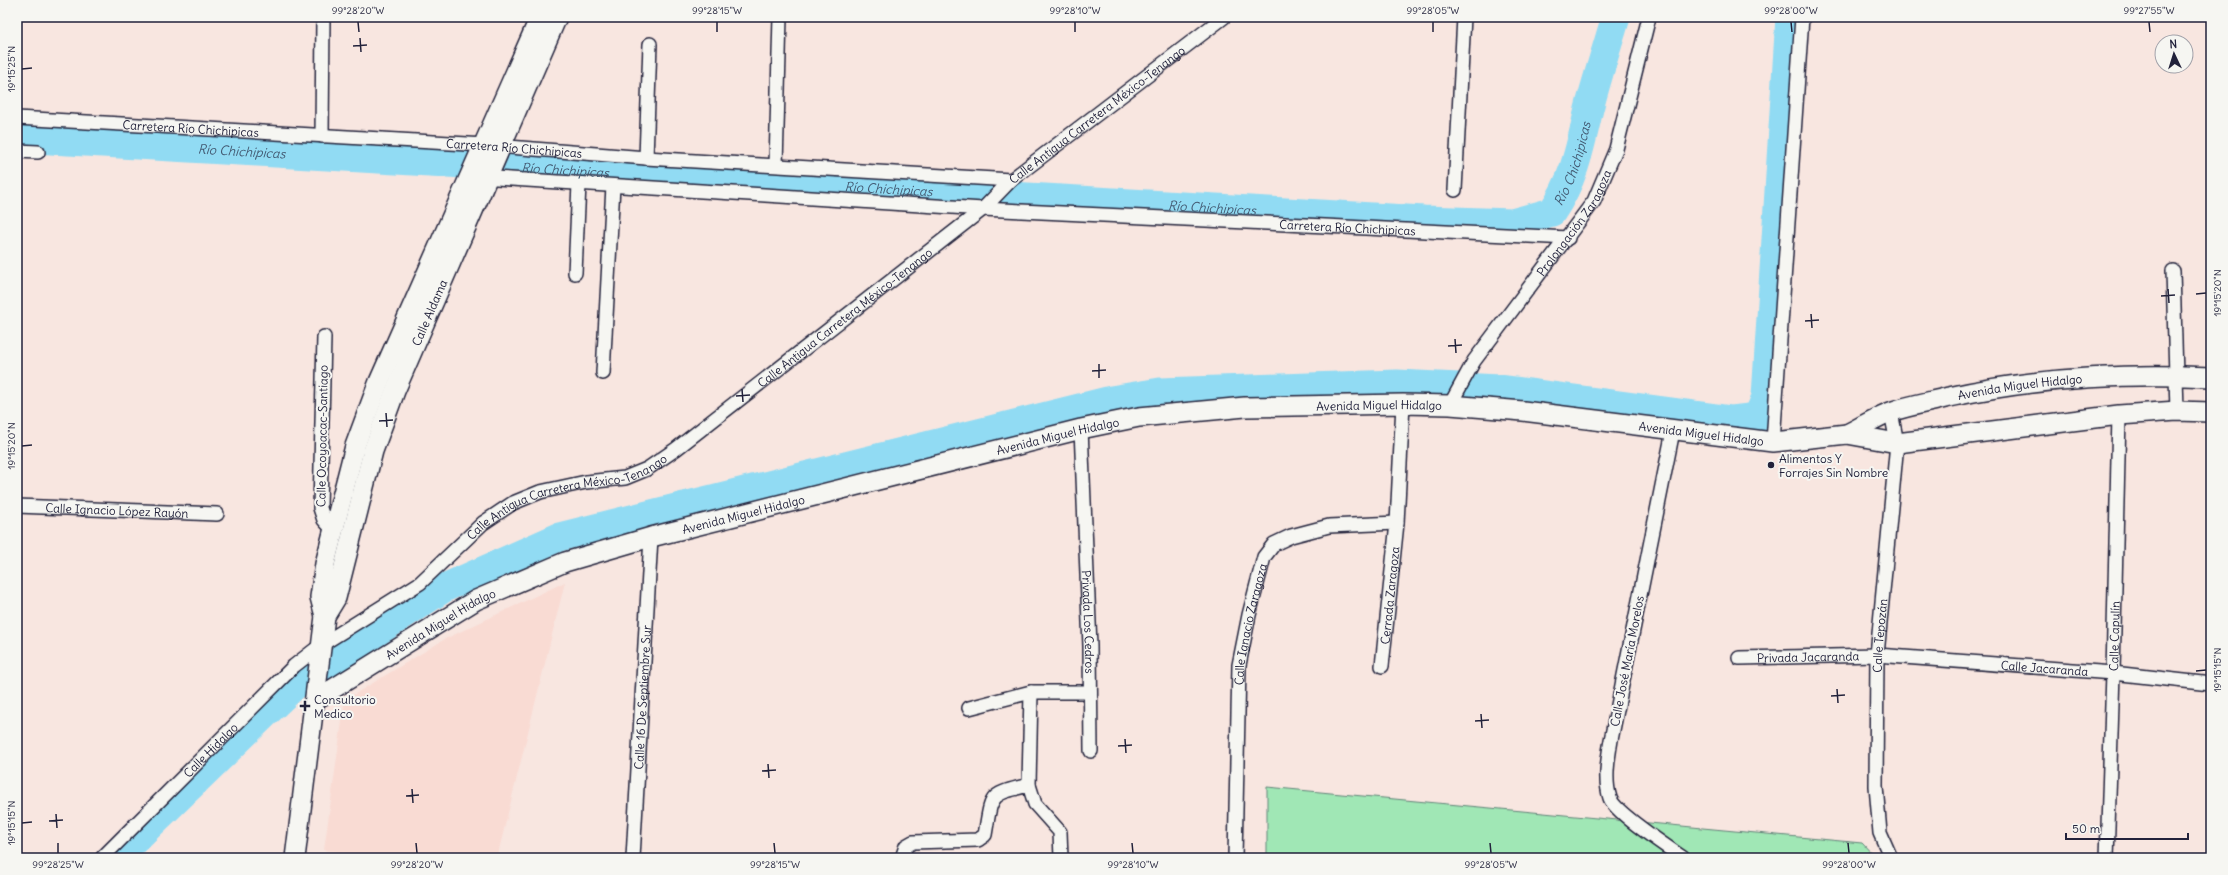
<svg xmlns="http://www.w3.org/2000/svg" width="2228" height="875" viewBox="0 0 2228 875" font-family="Delius,sans-serif">
	<rect width="100%" height="100%" fill="#f8e6e0"/>
	<filter id="ink" filterUnits="userSpaceOnUse"><feTurbulence type="fractalNoise" baseFrequency=".025" numOctaves="2"/><feDisplacementMap in="SourceGraphic" scale="8" xChannelSelector="R" yChannelSelector="G"/><feConvolveMatrix kernelMatrix="1 2 1 2 8 2 1 2 1" color-interpolation-filters="sRGB"/></filter>
	<g filter="url(#ink)">
		<!-- built -->
		<path fill="#f9dbd3" d="M565,582L497,858H371L324,850L345,700L445,639Z"/>
		<!-- green -->
		<path fill="#a0e7b5" stroke="#618478" d="M1267,787L1862,843L1876,858H1267Z"/>
		<g fill="none" stroke-linecap="round" stroke-linejoin="round">
			<!-- river -->
			<g stroke="#91dbf3" stroke-width="29">
				<path id="s1" d="M17,138L1424,220L1512,223L1552,212C1575,178 1580,147 1589,109C1597,78 1607,47 1616,17"/>
				<path d="M116,858L295,685L444,588L559,537L1111,400L1160,392L1397,384L1500,389L1732,420L1758,417L1766,397L1790,17"/>
			</g>
			<!-- street casing -->
			<g stroke="#22223b" stroke-width="16">
				<g id="street">
					<path id="s2" d="M17,118L485,145L646,158L1011,180"/>
					<path d="M322,136L323,17"/>
					<path d="M17,151L38,152"/>
					<path d="M646,158L650,44"/>
					<path d="M776,165L780,17"/>
					<path id="s3" d="M481,177L983,209L1568,238"/>
					<path d="M1455,190L1464,17"/>
					<path d="M2173,271L2177,411"/>
					<path d="M575,273L579,184"/>
					<path d="M324,337L320,508L324,520L333,530"/>
					<path d="M603,373L613,186"/>
					<path id="s4" d="M1450,405L1474,361L1594,201L1616,149L1649,17"/>
					<path id="s5" d="M1081,429L1090,646L1091,751"/>
					<path d="M1673,431L1611,740C1608,758 1604,780 1610,798C1614,812 1669,848 1683,858"/>
					<path d="M1773,442L1802,17"/>
					<path id="s6" d="M17,506L217,514"/>
					<path id="s7" d="M1739,658L1877,655L2113,673L2211,684"/>
					<path id="s8" d="M1382,666L1397,523L1403,404"/>
					<path d="M1031,692L1029,785L1035,804L1060,832L1061,858"/>
					<path d="M969,708L1031,692H1090"/>
					<path id="s9" d="M102,858L294,666L321,645L420,583L483,523L513,503L540,492L586,482L625,478L647,469L676,449L983,209L1011,180L1224,17"/>
					<path id="s10" d="M633,858L651,537"/>
					<path d="M902,858L906,846L913,842L978,840L985,835C992,794 988,795 1029,785"/>
					<path id="s11" d="M1235,858L1239,665L1249,615L1264,557L1274,544L1291,536L1329,526L1397,523"/>
					<path id="s12" d="M1891,858L1880,833L1876,786L1877,655L1897,443L1891,412"/>
					<path id="s13" d="M2107,858L2113,673L2119,415"/>
				</g>
			</g>
			<!-- secondary casing -->
			<g stroke="#22223b" stroke-width="22">
				<g id="secondary">
					<path id="s14" d="M1847,434C1862,427 1877,416 1893,411C1911,405 1930,402 1949,397C2035,378 2123,373 2211,377"/>
					<path d="M325,616L320,597L325,564L355,446L378,384L540,17"/>
					<path id="s15" d="M315,700L476,600L565,562L651,537L1081,429L1139,417L1245,407L1403,404L1450,405L1523,411L1773,442L1847,434L1897,443L2119,415L2177,411L2211,412"/>
					<path id="s16" d="M295,858L325,616L336,598L373,451L395,391L557,17"/>
				</g>
			</g>
			<!-- street -->
			<use href="#street" stroke="#f6f6f2" stroke-width="13"/>
			<!-- secondary -->
			<use href="#secondary" stroke="#f6f6f2" stroke-width="19"/>
		</g>
	</g>
	<!-- ticks -->
	<path fill="none" stroke="#22223b" stroke-width="1.5" d="M358,22L359,32M717,22V32M1075,22V32M1433,22V32M1791,22L1792,32M2149,22L2150,32M360,38L361,52M353,46L367,45M22,69L32,68M2168,289L2169,303M2196,294L2206,293M2161,296L2175,295M1811,314L1812,328M1805,321L1819,320M1455,339L1456,353M1448,346L1462,345M1099,364V378M1092,371L1106,370M742,389L743,402M736,396L750,395M386,413L387,427M379,421L393,420M22,446L32,445M2196,671L2206,670M1837,689L1838,703M1831,696L1845,695M1481,714L1482,728M1475,721L1489,720M1125,739L1126,753M1118,746L1132,745M768,764L769,778M762,771L776,770M412,789L413,803M406,796L419,795M56,814L57,828M49,821L63,820M22,823L32,822M58,843V853M416,843L417,853M774,843L775,853M1132,843L1133,853M1490,843L1491,853M1848,843L1849,853"/>
	<!-- markers -->
	<g fill="#22223b" stroke="#f6f6f2" stroke-width="1.5">
		<circle cx="1771" cy="465" r="4"/>
		<path d="M303 700h4v4h4v4h-4v4h-4v-4h-4v-4h4z"/>
	</g>
	<g text-anchor="middle" dominant-baseline="central" stroke-width="4" stroke-linejoin="round" paint-order="stroke">
		<!-- street labels -->
		<g font-size="12" fill="#22223b" stroke="#f6f6f2">
			<text stroke="none"><textPath href="#s9" startOffset="1258">Calle Antigua Carretera México-Tenango</textPath></text>
			<text stroke="none"><textPath href="#s2" startOffset="174">Carretera Río Chichipicas</textPath></text>
			<text stroke="none"><textPath href="#s2" startOffset="498">Carretera Río Chichipicas</textPath></text>
			<text stroke="none"><textPath href="#s4" startOffset="221">Prolongación Zaragoza</textPath></text>
			<text stroke="none"><textPath href="#s3" startOffset="868">Carretera Río Chichipicas</textPath></text>
			<text stroke="none"><textPath href="#s16" startOffset="566">Calle Aldama</textPath></text>
			<text stroke="none"><textPath href="#s9" startOffset="934">Calle Antigua Carretera México-Tenango</textPath></text>
			<text stroke="none"><textPath href="#s14" startOffset="181">Avenida Miguel Hidalgo</textPath></text>
			<text stroke="none"><textPath href="#s15" startOffset="1119">Avenida Miguel Hidalgo</textPath></text>
			<text stroke="none"><textPath href="#s15" startOffset="1443">Avenida Miguel Hidalgo</textPath></text>
			<text transform="translate(322 436) rotate(-89)">Calle Ocoyoacac-Santiago</text>
			<text stroke="none"><textPath href="#s15" startOffset="795">Avenida Miguel Hidalgo</textPath></text>
			<text stroke="none"><textPath href="#s9" startOffset="598">Calle Antigua Carretera México-Tenango</textPath></text>
			<text stroke="none"><textPath href="#s6" startOffset="100">Calle Ignacio López Rayón</textPath></text>
			<text stroke="none"><textPath href="#s15" startOffset="471">Avenida Miguel Hidalgo</textPath></text>
			<text stroke="none"><textPath href="#s8" startOffset="71">Cerrada Zaragoza</textPath></text>
			<text stroke="none"><textPath href="#s5" startOffset="193">Privada Los Cedros</textPath></text>
			<text stroke="none"><textPath href="#s15" startOffset="147">Avenida Miguel Hidalgo</textPath></text>
			<text stroke="none"><textPath href="#s11" startOffset="235">Calle Ignacio Zaragoza</textPath></text>
			<text stroke="none"><textPath href="#s12" startOffset="225">Calle Tepozán</textPath></text>
			<text stroke="none"><textPath href="#s13" startOffset="222">Calle Capulín</textPath></text>
			<text stroke="none"><textPath href="#s7" startOffset="69">Privada Jacaranda</textPath></text>
			<text transform="translate(1627 661) rotate(-79)">Calle José María Morelos</text>
			<text stroke="none"><textPath href="#s7" startOffset="306">Calle Jacaranda</textPath></text>
			<text stroke="none"><textPath href="#s10" startOffset="161">Calle 16 De Septiembre Sur</textPath></text>
			<text stroke="none"><textPath href="#s9" startOffset="153">Calle Hidalgo</textPath></text>
		</g>
		<!-- poi labels -->
		<g font-size="12" fill="#22223b" stroke="#f6f6f2" text-anchor="start">
			<text x="1779" y="458">Alimentos Y<tspan x="1779" dy="14">Forrajes Sin Nombre</tspan></text>
			<text x="314" y="699">Consultorio<tspan x="314" dy="14">Medico</tspan></text>
		</g>
		<!-- water labels -->
		<g font-size="13" font-style="italic" fill="#435a72" stroke="#f6f6f2">
			<text stroke="none"><textPath href="#s1" startOffset="225">Río Chichipicas</textPath></text>
			<text stroke="none"><textPath href="#s1" startOffset="1592">Río Chichipicas</textPath></text>
			<text stroke="none"><textPath href="#s1" startOffset="549">Río Chichipicas</textPath></text>
			<text stroke="none"><textPath href="#s1" startOffset="873">Río Chichipicas</textPath></text>
			<text stroke="none"><textPath href="#s1" startOffset="1197">Río Chichipicas</textPath></text>
		</g>
	</g>
	<!-- margin -->
	<rect width="2228" height="875" fill="none" stroke="#f6f6f2" stroke-width="44"/>
	<!-- north arrow -->
	<g transform="translate(2174 54) rotate(356)"><circle r="19" fill="#f6f6f2" stroke="#a1a1a9"/>
	<path d="M0-3L7 15L0 10L-7 15Z" fill="#22223b"/>
	<text y="-6" font-size="11" font-weight="bold" text-anchor="middle" fill="#22223b">N</text>
	</g>
	<!-- scale -->
	<path d="M2066 833v6h122v-6" fill="none" stroke="#22223b" stroke-width="2"/>
	<text x="2072" y="833" font-size="12" fill="#22223b" stroke="#f6f6f2" stroke-width="3" paint-order="stroke">50 m</text>
	<rect x="22" y="22" width="2184" height="831" fill="none" stroke="#22223b" stroke-width="1.5"/>
	<g font-size="10" text-anchor="middle" fill="#22223b">
		<text x="358" y="14">99°28'20"W</text>
		<text x="717" y="14">99°28'15"W</text>
		<text x="1075" y="14">99°28'10"W</text>
		<text x="1433" y="14">99°28'05"W</text>
		<text x="1791" y="14">99°28'00"W</text>
		<text x="2149" y="14">99°27'55"W</text>
		<text transform="translate(11 69) rotate(-90)" y="4">19°15'25"N</text>
		<text transform="translate(2217 293) rotate(-90)" y="4">19°15'20"N</text>
		<text transform="translate(11 446) rotate(-90)" y="4">19°15'20"N</text>
		<text transform="translate(2217 670) rotate(-90)" y="4">19°15'15"N</text>
		<text transform="translate(11 823) rotate(-90)" y="4">19°15'15"N</text>
		<text x="58" y="868">99°28'25"W</text>
		<text x="417" y="868">99°28'20"W</text>
		<text x="775" y="868">99°28'15"W</text>
		<text x="1133" y="868">99°28'10"W</text>
		<text x="1491" y="868">99°28'05"W</text>
		<text x="1849" y="868">99°28'00"W</text>
	</g>
</svg>
